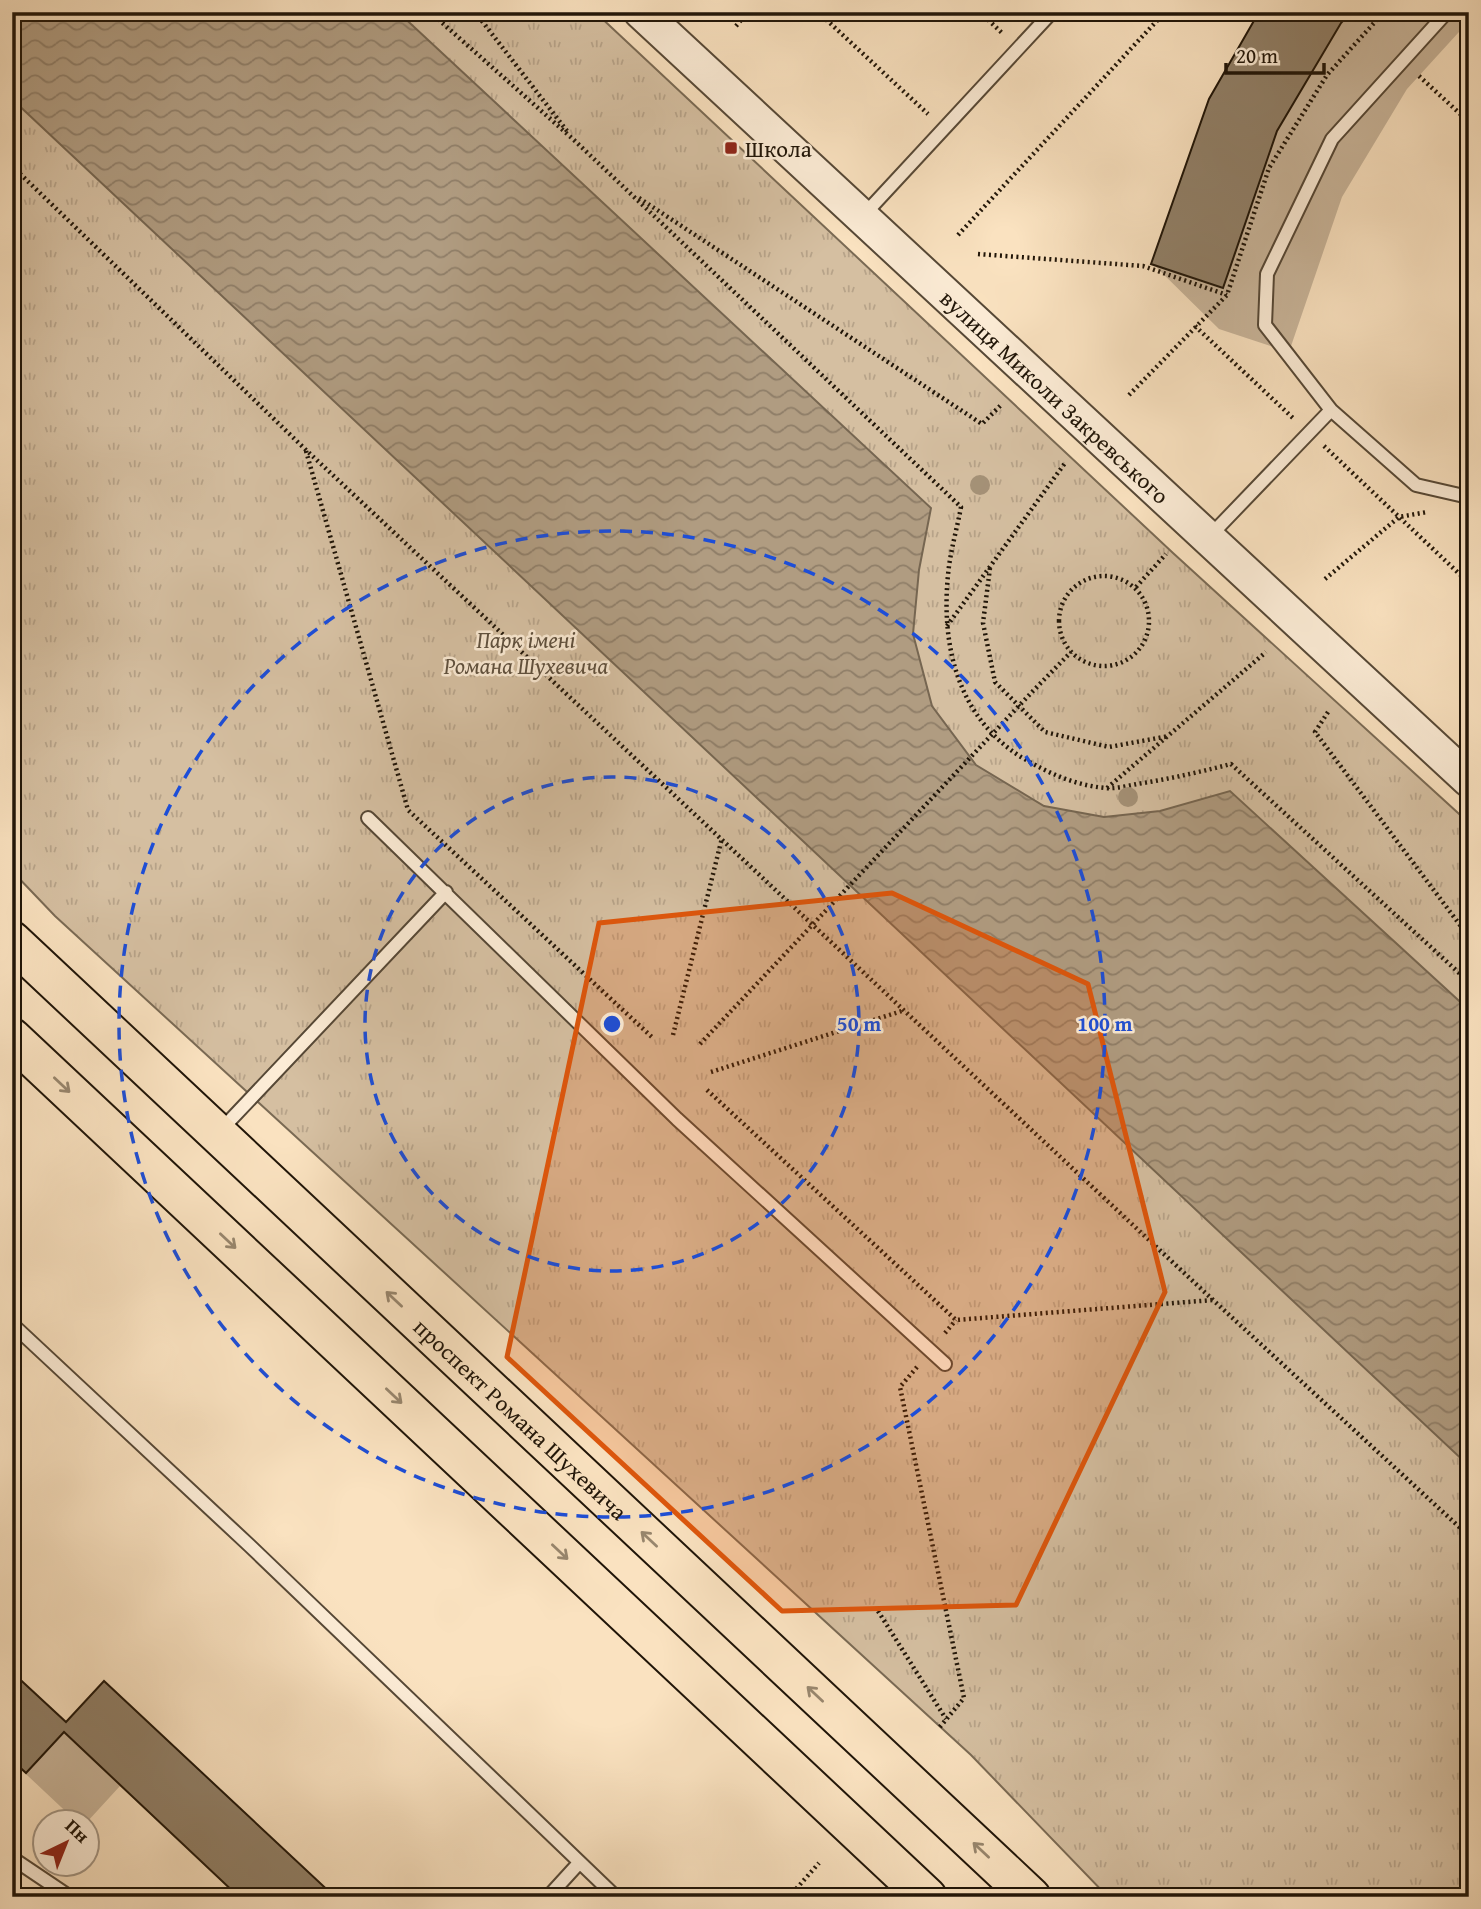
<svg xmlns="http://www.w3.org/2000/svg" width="1481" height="1909" viewBox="0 0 1481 1909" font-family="'Gentium Book Plus',serif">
	<defs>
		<pattern id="park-tufts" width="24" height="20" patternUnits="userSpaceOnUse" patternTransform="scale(1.75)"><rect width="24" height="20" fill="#d5bfa1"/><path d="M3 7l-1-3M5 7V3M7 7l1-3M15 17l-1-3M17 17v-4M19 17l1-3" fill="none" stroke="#b7a389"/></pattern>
		<pattern id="water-waves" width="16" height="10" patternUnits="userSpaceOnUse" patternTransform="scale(1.75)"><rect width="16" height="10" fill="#b09c81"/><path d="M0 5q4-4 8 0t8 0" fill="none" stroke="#8f7e68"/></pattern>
	</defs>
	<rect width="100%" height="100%" fill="#fae2c0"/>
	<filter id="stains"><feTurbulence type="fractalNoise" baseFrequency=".00286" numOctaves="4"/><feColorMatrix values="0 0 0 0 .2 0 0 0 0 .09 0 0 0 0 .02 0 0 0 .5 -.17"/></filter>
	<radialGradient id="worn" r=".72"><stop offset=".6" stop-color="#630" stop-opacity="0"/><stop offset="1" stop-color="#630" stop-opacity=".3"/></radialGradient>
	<!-- park -->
	<path fill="url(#park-tufts)" stroke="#7a6a54" stroke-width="2" d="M12,12H595L1173,553L1469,823V1897H1108L971,1755L55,916L12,871Z"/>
	<!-- water -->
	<path fill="url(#water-waves)" stroke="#766651" stroke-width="2" d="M12,12H398L931,508L919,570L913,634L932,706L976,765L1044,806L1104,817L1160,811L1230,791L1469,1010V1466L12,99Z"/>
	<!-- shadow -->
	<path fill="#0003" d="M922,12H936L930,19Z
		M1261,12H1469V21L1407,89L1342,197L1289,352L1219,329L1153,264Z
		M12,1674L66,1724L332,1897H238L120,1786L87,1822H77L12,1761Z"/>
	<!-- building -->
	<path fill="#918068" stroke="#201508" stroke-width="2" d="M1259,12H1351L1341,23L1277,131L1223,288L1151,264L1209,99Z
		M12,1672L66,1722L104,1681L335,1897H239L64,1732L26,1773L12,1760Z"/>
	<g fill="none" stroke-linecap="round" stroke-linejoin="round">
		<!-- service casing -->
		<g stroke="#564836" stroke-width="16">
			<path id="service" d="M1447,12L1332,139L1267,274L1265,325L1331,410L1416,485L1464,496L1469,493
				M862,217L1052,12
				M1208,538L1331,410
				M368,818L677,1119L945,1364
				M220,1131L446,892
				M12,1324L250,1546L616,1897
				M12,1858L70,1897
				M548,1897L579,1863"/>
		</g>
		<!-- tertiary casing -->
		<g stroke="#564836" stroke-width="37">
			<g id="tertiary">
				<path id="s1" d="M641,12L1469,780"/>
			</g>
		</g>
		<!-- primary casing -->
		<g stroke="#201508" stroke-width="42">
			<g id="primary">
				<path id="s2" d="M12,941L1031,1897"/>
				<path d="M12,1038L927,1897"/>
			</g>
		</g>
		<!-- path -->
		<path stroke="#201508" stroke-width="4.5" stroke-dasharray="2 3.5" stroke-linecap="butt" d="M430,12L574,140L961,507C957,529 950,552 948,575C941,646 958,717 1021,757C1048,773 1074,785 1105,788C1115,789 1127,786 1137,784C1169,779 1200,772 1231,764L1469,982
			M475,12L567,131
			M818,12L928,114
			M980,12L1002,33
			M736,26L748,12
			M1419,76L1469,122
			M12,166L305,449L1213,1300L1469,1536
			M639,198L982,424L1002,404
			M958,235L1165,12
			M978,254L1143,266L1227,295
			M1195,326L1294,419
			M1129,395L1227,295L1269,168L1327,75L1384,12
			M1324,446L1469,583
			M306,451L408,810L654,1039
			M990,568L983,623L995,682L1045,732L1109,747L1169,736
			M1059 621a45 45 0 1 1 90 0a45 45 0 1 1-90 0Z
			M1325,579L1399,517L1427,512
			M1136,587L1166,554
			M947,626L1065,463
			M1032,692L1071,652
			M1328,712L1315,732L1469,937
			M1107,788L1266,652
			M673,1035L722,838
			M711,1072L905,1010
			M707,1090L956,1320L1213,1300
			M945,1333L956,1320
			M917,1367L900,1387L964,1698L939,1728
			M878,1611L946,1719
			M789,1897L819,1863"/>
		<!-- service -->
		<use href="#service" stroke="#fcecd6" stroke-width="12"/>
		<!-- tertiary -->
		<use href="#tertiary" stroke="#fcecd6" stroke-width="33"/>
		<!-- primary -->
		<use href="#primary" stroke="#fae2c0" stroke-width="38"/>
		<!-- path-bridge -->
		<path stroke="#201508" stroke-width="4.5" stroke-dasharray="2 3.5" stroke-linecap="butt" d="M700,1044L1032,692"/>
	</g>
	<!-- trees -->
	<g fill="#a59278">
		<circle cx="980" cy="485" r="10"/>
		<circle cx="1128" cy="797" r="10"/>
	</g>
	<!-- one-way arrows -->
	<defs><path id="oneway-shaft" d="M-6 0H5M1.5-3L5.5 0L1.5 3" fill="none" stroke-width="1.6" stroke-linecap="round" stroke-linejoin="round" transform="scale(1.75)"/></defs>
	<g stroke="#98866d">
		<use href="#oneway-shaft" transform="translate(62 1085) rotate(43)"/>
		<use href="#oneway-shaft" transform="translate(228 1241) rotate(43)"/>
		<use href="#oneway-shaft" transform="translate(394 1299) rotate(-137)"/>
		<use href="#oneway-shaft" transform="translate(394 1396) rotate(43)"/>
		<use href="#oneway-shaft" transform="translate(649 1539) rotate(-137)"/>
		<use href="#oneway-shaft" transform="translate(560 1552) rotate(43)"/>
		<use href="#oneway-shaft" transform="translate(815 1694) rotate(-137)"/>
		<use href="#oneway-shaft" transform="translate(981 1850) rotate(-137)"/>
	</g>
	<!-- marked area -->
	<path fill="#de560c" fill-opacity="0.2" stroke="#de560c" stroke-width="5" stroke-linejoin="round" d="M892,893L1088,984L1165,1292L1016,1605L782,1611L507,1357L599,923Z"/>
	<!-- distance rings -->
	<g fill="none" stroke="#1d4ed8" stroke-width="3.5" stroke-dasharray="12 9">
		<circle cx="612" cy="1024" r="247"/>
		<circle cx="612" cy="1024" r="493"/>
	</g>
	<!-- markers -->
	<rect fill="#8f2418" stroke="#fcecd6" stroke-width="2.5" x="724" y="141" width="14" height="14" rx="3.5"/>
	<g text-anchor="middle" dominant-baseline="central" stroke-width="5" stroke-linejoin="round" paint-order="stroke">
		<!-- poi labels -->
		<g font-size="23" fill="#201508" stroke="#fcecd6" text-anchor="start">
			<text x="745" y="148">Школа</text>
		</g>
		<!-- street labels -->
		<g font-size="23" fill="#201508" stroke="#fcecd6">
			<text stroke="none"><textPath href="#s1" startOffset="565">вулиця Миколи Закревського</textPath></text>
			<text stroke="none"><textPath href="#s2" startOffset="698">проспект Романа Шухевича</textPath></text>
		</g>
		<!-- park labels -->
		<g font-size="23" font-style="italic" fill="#5f503e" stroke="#fcecd6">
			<text x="526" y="639">Парк імені<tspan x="526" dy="26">Романа Шухевича</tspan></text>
		</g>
	</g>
	<circle cx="612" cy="1024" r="10" fill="#1d4ed8" stroke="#fcecd6" stroke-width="3.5"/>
	<g font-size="21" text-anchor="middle" font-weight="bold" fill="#1d4ed8" stroke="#fcecd6" stroke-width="5" stroke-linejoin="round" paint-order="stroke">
		<text x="859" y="1031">50 m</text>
		<text x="1105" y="1031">100 m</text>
	</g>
	<!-- margin -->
	<rect width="1481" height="1909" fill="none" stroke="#fae2c0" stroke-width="42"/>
	<rect x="14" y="14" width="1453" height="1881" fill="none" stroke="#201508" stroke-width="3.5"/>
	<rect x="21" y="21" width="1439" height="1867" fill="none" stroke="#201508" stroke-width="2"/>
	<!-- north arrow -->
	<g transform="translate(66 1843) rotate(43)"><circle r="33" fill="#fcecd6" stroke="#a49684" stroke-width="2"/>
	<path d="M0-5L12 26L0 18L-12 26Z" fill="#8f2418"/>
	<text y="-10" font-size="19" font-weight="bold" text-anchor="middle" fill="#201508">Пн</text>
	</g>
	<!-- scale -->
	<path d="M1226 63v10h98v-10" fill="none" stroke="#201508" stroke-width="3.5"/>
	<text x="1236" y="63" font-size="21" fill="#201508" stroke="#fcecd6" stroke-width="5" paint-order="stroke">20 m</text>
	<rect width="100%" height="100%" filter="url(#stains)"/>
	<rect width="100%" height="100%" fill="url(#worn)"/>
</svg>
